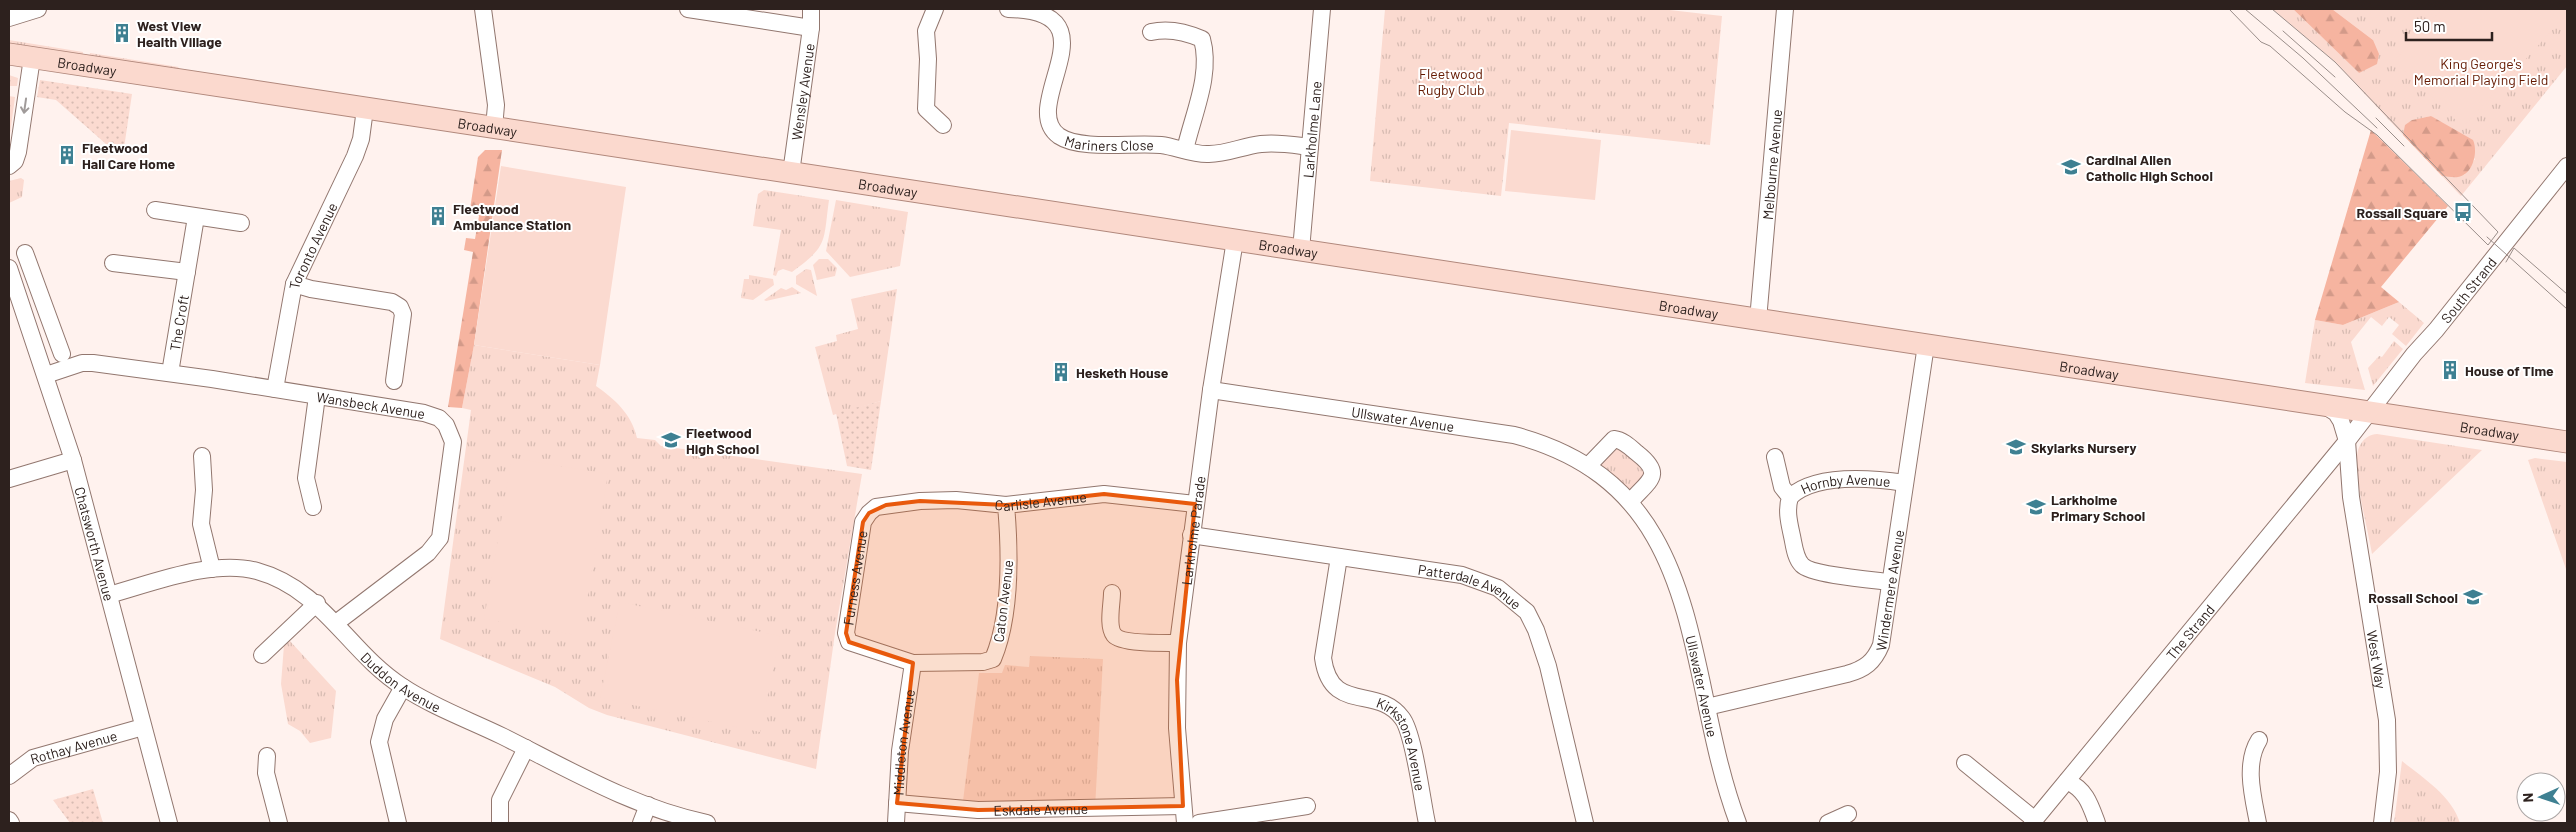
<svg xmlns="http://www.w3.org/2000/svg" width="2576" height="832" viewBox="0 0 2576 832" font-family="Barlow,sans-serif">
	<defs>
		<pattern id="grass-tufts" width="24" height="20" patternUnits="userSpaceOnUse" patternTransform="scale(1.25)"><rect width="24" height="20" fill="#fbdad0"/><path d="M3 7l-1-3M5 7V3M7 7l1-3M15 17l-1-3M17 17v-4M19 17l1-3" fill="none" stroke="#d7bbb2"/></pattern>
		<pattern id="forest-firs" width="22" height="20" patternUnits="userSpaceOnUse" patternTransform="scale(1.25)"><rect width="22" height="20" fill="#f6b4a0"/><path d="M5 1l3.5 6h-7zM16 11l3.5 6h-7z" fill="#d39a89"/></pattern>
		<pattern id="garden-dots" width="8" height="8" patternUnits="userSpaceOnUse" patternTransform="scale(1.25)"><rect width="8" height="8" fill="#fbdad0"/><path d="M2 2h.1M6 6h.1" fill="none" stroke="#d7bbb2" stroke-width="1.8" stroke-linecap="round"/></pattern>
	</defs>
	<rect width="100%" height="100%" fill="#fff2ee"/>
	<!-- grass -->
	<path fill="url(#grass-tufts)" d="M1385,9H1661L1722,16L1710,145L1509,123L1501,196L1370,181Z
		M2272,9H2293L2359,73L2373,40L2332,9H2567V66L2461,196L2442,176L2464,175L2475,159L2431,116L2412,120L2406,125L2403,135L2335,62Z
		M9,40L83,52L82,58L9,46Z
		M90,53L179,67L177,69L89,59Z
		M9,75L18,78L17,86H9V95Z
		M9,96L15,97L9,142Z
		M21,178L24,180L22,197L9,203V181Z
		M764,190L829,200C823,242 829,245 792,272L783,269L778,271L776,276L773,275L781,230L753,226L758,194Z
		M836,200L908,212L900,266L850,277L826,251Z
		M819,259H828L837,268L835,276L817,280L813,265Z
		M806,269L811,270L817,296L796,284V276Z
		M749,275L773,279L774,285L753,300L741,298L744,279H749Z
		M792,287L801,293L766,301L764,300L781,288L786,290Z
		M897,289L881,401L833,415L815,347L837,341L836,335L858,329L851,299Z
		M2399,302L2424,323L2406,346L2392,334L2399,325L2389,317L2382,326L2371,317L2351,342L2365,390L2305,383L2315,320L2343,325Z
		M2394,341L2403,349L2373,386L2368,368L2379,356L2382,357Z
		M474,345L600,365L596,386C615,399 632,415 637,438L655,440L661,446L862,474L835,633L816,769L607,715L589,708L555,687L440,639L471,410L462,408Z
		M2377,434L2482,450L2372,554C2367,525 2357,491 2357,462C2356,448 2363,435 2377,434Z
		M1608,442L1652,464L1630,502L1588,466Z
		M2535,458L2567,462V572L2528,460Z
		M289,640L336,691L331,738L310,743L300,731L288,724L281,684L284,645Z
		M1030,656L1103,659L1095,809H962L979,673H1002L1005,665L1029,667Z
		M2402,761C2423,778 2452,796 2460,823H2394Z"/>
	<!-- forest -->
	<path fill="url(#forest-firs)" d="M2293,9H2332L2373,40L2379,54L2377,64L2359,73Z
		M2431,116L2473,140C2478,151 2474,174 2458,177C2453,178 2447,176 2442,176L2403,135L2405,125L2412,120Z
		M2371,130L2448,206L2381,287L2399,302L2343,325L2315,320Z
		M485,150H502L474,345L462,408L448,407L473,252L464,250L466,238L475,239L479,216L470,209L478,157Z"/>
	<!-- garden -->
	<path fill="url(#garden-dots)" d="M40,80L132,94L124,148L106,144L56,100L37,97Z
		M881,401L871,470L847,466L836,413Z
		M93,789L103,823H70L53,800Z"/>
	<!-- pitch -->
	<path fill="#fbdad0" d="M2442,9H2567V14L2463,127L2394,61Z
		M1511,130L1601,140L1595,200L1505,191Z
		M501,166L626,187L600,365L474,345Z
		M512,458L608,474L581,636L484,619Z
		M620,602L780,636L760,732L600,698Z"/>
	<g fill="none" stroke-linecap="round" stroke-linejoin="round">
		<!-- minor casing -->
		<g stroke="#92776f" stroke-width="18">
			<g id="minor">
				<path d="M483,9L496,105L494,128"/>
				<path d="M688,9L811,28"/>
				<path d="M935,9L926,31L928,59L926,109L943,125"/>
				<path id="s1" d="M1008,9C1120,11 1016,105 1059,136C1081,151 1134,142 1161,145C1177,147 1193,155 1209,154C1227,154 1243,146 1261,144C1278,142 1294,145 1310,147"/>
				<path d="M9,18L38,9"/>
				<path d="M1151,32C1168,28 1186,32 1202,39C1212,75 1193,114 1185,150"/>
				<path d="M9,166L15,161L18,152L32,58"/>
				<path id="s2" d="M791,173L811,28V9"/>
				<path d="M155,210L241,223"/>
				<path id="s3" d="M1301,250L1322,9"/>
				<path d="M25,253L62,354"/>
				<path d="M113,263L187,272"/>
				<path id="s4" d="M9,268L73,460L169,823"/>
				<path d="M294,284L311,289L392,302L400,307L403,314L394,381"/>
				<path id="s5" d="M1758,320L1785,9"/>
				<path id="s6" d="M170,373L196,217"/>
				<path id="s7" d="M46,375L82,363H93L212,379L424,413L439,418L446,425L453,442L440,538L428,553L336,623"/>
				<path id="s8" d="M275,389L294,284L355,156L361,139L365,109"/>
				<path id="s9" d="M1211,390L1514,435C1711,487 1681,671 1738,823"/>
				<path id="s10" d="M2325,406L2336,413L2341,421L2347,441L2351,497L2387,720L2388,772L2382,823"/>
				<path d="M202,456L204,490L201,524L212,569"/>
				<path d="M1775,457L1782,487L1790,497C1786,511 1789,522 1792,536C1794,545 1795,558 1802,565C1811,575 1874,580 1890,582"/>
				<path d="M1588,466L1614,439C1623,440 1630,447 1637,453C1665,475 1649,480 1630,502"/>
				<path d="M9,479L73,460"/>
				<path id="s11" d="M1790,497C1816,473 1871,478 1905,483"/>
				<path id="s12" d="M1006,505C1010,551 1011,616 993,659L983,662L913,663L849,642L846,633L863,522L869,513L876,507L920,501L956,500L1006,505L1104,494L1195,504"/>
				<path d="M313,507L306,478L317,396"/>
				<path id="s13" d="M1191,535L1462,575L1498,588L1527,612L1536,630L1548,666L1585,823"/>
				<path id="s14" d="M1339,557L1323,658C1331,715 1377,684 1402,718C1414,733 1422,801 1427,823"/>
				<path d="M1112,593C1112,604 1107,626 1114,635C1121,644 1165,643 1178,643"/>
				<path id="s15" d="M109,595C153,583 212,559 257,571C323,589 349,653 403,687C433,707 469,720 502,736C568,769 634,808 707,823"/>
				<path d="M262,655L317,603"/>
				<path id="s16" d="M1707,707L1847,674C1865,669 1874,662 1881,645L1926,345"/>
				<path d="M267,756L266,773L279,823"/>
				<path d="M1965,763L2035,820"/>
				<path id="s17" d="M9,776L33,758L143,727"/>
				<path d="M2067,781C2086,790 2090,804 2097,823"/>
				<path id="s18" d="M897,803L978,810L1183,806"/>
				<path d="M9,820L11,823"/>
				<path d="M398,823L379,742L385,719L403,687"/>
				<path d="M500,823V800L526,748"/>
				<path d="M641,823L648,805"/>
				<path id="s19" d="M896,823L900,751L913,663"/>
				<path id="s20" d="M1185,823L1177,728L1178,643L1211,390L1235,240"/>
				<path d="M1199,823L1307,806"/>
				<path d="M1828,823L1848,814"/>
				<path id="s21" d="M2032,823L2347,441L2414,354L2436,330L2567,166"/>
				<path d="M2258,823C2253,797 2244,764 2259,740"/>
			</g>
		</g>
		<!-- major casing -->
		<g stroke="#b1887c" stroke-width="23">
			<g id="major">
				<path id="s22" d="M9,54L2567,442"/>
			</g>
		</g>
		<!-- minor -->
		<use href="#minor" stroke="#fff" stroke-width="16"/>
		<!-- major -->
		<use href="#major" stroke="#fbd9ce" stroke-width="21"/>
		<!-- tram -->
		<path stroke="#9a8e8a" stroke-width="1" d="M2229,9L2261,42L2270,46L2345,112L2377,135L2488,245L2498,232L2335,62L2272,9
			M2245,9L2303,58L2377,128
			M2283,31L2335,77
			M2376,118L2404,146
			M2487,237L2567,309
			M2506,262L2514,248L2567,294"/>
	</g>
	<!-- one-way arrows -->
	<defs><path id="oneway-shaft" d="M-6 0H5M1.5-3L5.5 0L1.5 3" fill="none" stroke-width="1.6" stroke-linecap="round" stroke-linejoin="round" transform="scale(1.25)"/></defs>
	<use stroke="#a09b9a" href="#oneway-shaft" transform="translate(25 106) rotate(98)"/>
	<!-- marked area -->
	<path fill="#e8590c" fill-opacity="0.2" stroke="#e8590c" stroke-width="4" stroke-linejoin="round" d="M1104,494L1195,504L1177,680L1183,806L978,810L897,803L913,663L849,642L846,633L863,522L869,513L886,505L920,501L1006,505Z"/>
	<!-- icons -->
	<defs>
		<g id="building-bare" transform="scale(1.5)"><path d="M-4-6H4V6H1V3H-1V6H-4ZM-2.5-4.3h1.7v1.8h-1.7ZM.8-4.3h1.7v1.8H.8ZM-2.5-1h1.7V.8h-1.7ZM.8-1h1.7V.8H.8Z" fill="#3e8092" stroke="#fff" stroke-width="2.5" paint-order="stroke"/></g>
		<g id="school-bare" transform="scale(1.5)"><path d="M0-5L7-2L0 1L-7-2ZM-4 1L0 2.5L4 1V4Q0 6-4 4Z" fill="#3e8092" stroke="#fff" stroke-width="2.5" paint-order="stroke"/></g>
		<g id="bus-bare" transform="scale(1.5)"><path d="M-5-6H5V4H4V6H2V4H-2V6H-4V4H-5ZM-3.5-4V0h7V-4ZM-3.5 1.2v1.5H-2V1.2ZM2 1.2v1.5H3.5V1.2Z" fill="#3e8092" stroke="#fff" stroke-width="2.5" paint-order="stroke"/></g>
	</defs>
	<g fill-rule="evenodd">
		<use href="#building-bare" x="122" y="33"/>
		<use href="#building-bare" x="67" y="155"/>
		<use href="#school-bare" x="2071" y="167"/>
		<use href="#bus-bare" x="2463" y="212"/>
		<use href="#building-bare" x="438" y="216"/>
		<use href="#building-bare" x="2450" y="370"/>
		<use href="#building-bare" x="1061" y="372"/>
		<use href="#school-bare" x="671" y="440"/>
		<use href="#school-bare" x="2016" y="447"/>
		<use href="#school-bare" x="2036" y="507"/>
		<use href="#school-bare" x="2473" y="597"/>
	</g>
	<g text-anchor="middle" dominant-baseline="central" stroke-width="4" stroke-linejoin="round" paint-order="stroke">
		<!-- poi labels -->
		<g font-size="14" font-weight="bold" fill="#2d211e" stroke="#fff" text-anchor="start">
			<text x="137" y="25">West View<tspan x="137" dy="16">Health Village</tspan></text>
			<text x="82" y="147">Fleetwood<tspan x="82" dy="16">Hall Care Home</tspan></text>
			<text x="2086" y="159">Cardinal Allen<tspan x="2086" dy="16">Catholic High School</tspan></text>
			<text x="453" y="208">Fleetwood<tspan x="453" dy="16">Ambulance Station</tspan></text>
			<text x="2448" y="212" text-anchor="end">Rossall Square</text>
			<text x="2465" y="370">House of TIme</text>
			<text x="1076" y="372">Hesketh House</text>
			<text x="686" y="432">Fleetwood<tspan x="686" dy="16">High School</tspan></text>
			<text x="2031" y="447">Skylarks Nursery</text>
			<text x="2051" y="499">Larkholme<tspan x="2051" dy="16">Primary School</tspan></text>
			<text x="2458" y="597" text-anchor="end">Rossall School</text>
		</g>
		<!-- park labels -->
		<g font-size="14" fill="#641900" stroke="#fff">
			<text x="2481" y="63">King George's<tspan x="2481" dy="16">Memorial Playing Field</tspan></text>
			<text x="1451" y="73">Fleetwood<tspan x="1451" dy="16">Rugby Club</tspan></text>
		</g>
		<!-- street labels -->
		<g font-size="14" fill="#2d211e" stroke="#fff">
			<text stroke="none"><textPath href="#s22" startOffset="79">Broadway</textPath></text>
			<text stroke="none"><textPath href="#s2" startOffset="82">Wensley Avenue</textPath></text>
			<text stroke="none"><textPath href="#s22" startOffset="484">Broadway</textPath></text>
			<text stroke="none"><textPath href="#s3" startOffset="121">Larkholme Lane</textPath></text>
			<text stroke="none"><textPath href="#s1" startOffset="222">Mariners Close</textPath></text>
			<text stroke="none"><textPath href="#s5" startOffset="156">Melbourne Avenue</textPath></text>
			<text stroke="none"><textPath href="#s22" startOffset="889">Broadway</textPath></text>
			<text stroke="none"><textPath href="#s8" startOffset="149">Toronto Avenue</textPath></text>
			<text stroke="none"><textPath href="#s22" startOffset="1294">Broadway</textPath></text>
			<text stroke="none"><textPath href="#s21" startOffset="689">South Strand</textPath></text>
			<text stroke="none"><textPath href="#s22" startOffset="1699">Broadway</textPath></text>
			<text stroke="none"><textPath href="#s6" startOffset="51">The Croft</textPath></text>
			<text stroke="none"><textPath href="#s22" startOffset="2104">Broadway</textPath></text>
			<text stroke="none"><textPath href="#s7" startOffset="330">Wansbeck Avenue</textPath></text>
			<text stroke="none"><textPath href="#s9" startOffset="194">Ullswater Avenue</textPath></text>
			<text stroke="none"><textPath href="#s22" startOffset="2509">Broadway</textPath></text>
			<text stroke="none"><textPath href="#s11" startOffset="59">Hornby Avenue</textPath></text>
			<text stroke="none"><textPath href="#s12" startOffset="611">Carlisle Avenue</textPath></text>
			<text stroke="none"><textPath href="#s20" startOffset="294">Larkholme Parade</textPath></text>
			<text stroke="none"><textPath href="#s4" startOffset="289">Chatsworth Avenue</textPath></text>
			<text stroke="none"><textPath href="#s12" startOffset="369">Furness Avenue</textPath></text>
			<text stroke="none"><textPath href="#s13" startOffset="285">Patterdale Avenue</textPath></text>
			<text stroke="none"><textPath href="#s16" startOffset="246">Windermere Avenue</textPath></text>
			<text transform="translate(1003 601) rotate(-83)">Caton Avenue</text>
			<text stroke="none"><textPath href="#s21" startOffset="248">The Strand</textPath></text>
			<text stroke="none"><textPath href="#s10" startOffset="264">West Way</textPath></text>
			<text stroke="none"><textPath href="#s15" startOffset="336">Duddon Avenue</textPath></text>
			<text stroke="none"><textPath href="#s9" startOffset="642">Ullswater Avenue</textPath></text>
			<text stroke="none"><textPath href="#s19" startOffset="81">Middleton Avenue</textPath></text>
			<text stroke="none"><textPath href="#s17" startOffset="72">Rothay Avenue</textPath></text>
			<text stroke="none"><textPath href="#s14" startOffset="232">Kirkstone Avenue</textPath></text>
			<text stroke="none"><textPath href="#s18" startOffset="144">Eskdale Avenue</textPath></text>
		</g>
	</g>
	<!-- border -->
	<rect width="2576" height="832" fill="none" stroke="#2d211e" stroke-width="20"/>
	<!-- north arrow -->
	<g transform="translate(2541 797) rotate(267)"><circle r="24" fill="#ffffff" stroke="#aba6a5"/>
	<path d="M0-4L9 19L0 12L-9 19Z" fill="#3e8092"/>
	<text y="-8" font-size="14" font-weight="bold" text-anchor="middle" fill="#2d211e">N</text>
	</g>
	<!-- scale -->
	<path d="M2406 32v8h86v-8" fill="none" stroke="#2d211e" stroke-width="2.5"/>
	<text x="2414" y="32" font-size="15" fill="#2d211e" stroke="#ffffff" stroke-width="4" paint-order="stroke">50 m</text>
</svg>
